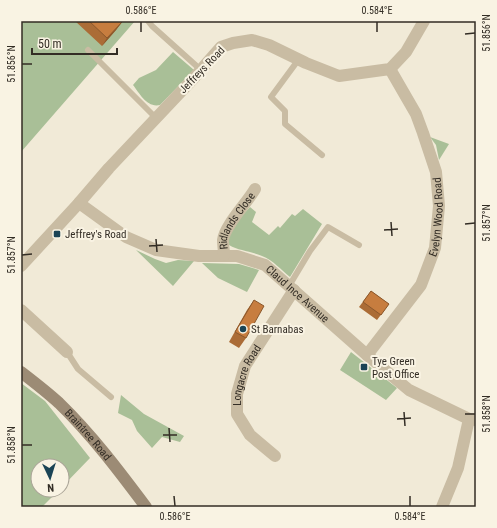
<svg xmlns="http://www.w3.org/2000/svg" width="497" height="528" viewBox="0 0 497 528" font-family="'Roboto Condensed',sans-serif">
	<rect width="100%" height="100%" fill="#f1ead7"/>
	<!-- green -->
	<path fill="#a9bf97" d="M21,21H135L21,152Z
		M173,52L194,70L160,105C147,108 140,94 133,85L139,78L156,70Z
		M430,137L449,144L439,160L436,145Z
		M250,207L256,212L252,222L269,235L278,226L280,228L292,214L295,216L303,209L322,224L290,277C281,270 273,260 262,256C251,251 239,251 229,245V230Z
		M136,250L155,259L166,263L178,260L194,261L173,286Z
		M202,263L239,264L259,270L247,292L218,278Z
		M351,352L397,388L386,400L340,370Z
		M21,383L45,401L90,458L62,487V466H38V490H59L42,507H21Z
		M121,395L144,414L184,436L180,442L162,437L152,448L137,431L132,420L118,413Z"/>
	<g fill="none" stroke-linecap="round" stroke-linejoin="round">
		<!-- lane -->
		<path stroke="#c9bca3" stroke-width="6" d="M148,21L152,26L201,70
			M88,50L156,118
			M299,59L271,97L285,111V124L322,155
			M289,286L310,251L328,227L359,245
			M67,352L78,369L111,397"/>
		<!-- street -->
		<g stroke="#c9bca3" stroke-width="12">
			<path id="s1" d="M79,203L126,237L156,250L199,256H237L265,265L367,355L409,390L469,419L476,420"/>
			<path id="s2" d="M224,255C224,250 223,245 223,240C225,225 247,203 255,189"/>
			<path d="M21,266L79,203L109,168L192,80L221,47L233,43L252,40L269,45L306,63L339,76L390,69L406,52L424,21"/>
			<path d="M21,310L67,352"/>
			<path id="s3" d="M367,355L421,285L435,248L439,206L436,172L423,133L416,114L390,69"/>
			<path id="s4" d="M275,456L250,435L237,414V394L245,366L294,290"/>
			<path d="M442,507L458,468L469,419"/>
		</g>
		<!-- secondary -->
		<path stroke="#9c8b75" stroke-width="12" id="s5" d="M21,372C34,382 47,392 59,403C92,435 119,471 146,507"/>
	</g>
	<!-- wall -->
	<path fill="#ab6c36" d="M75,21H120L122,22L116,30L102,46Z
		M371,291L389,304L377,320L359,307Z
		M254,300L246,338L239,348L229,342L247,310Z"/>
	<!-- shaded-wall -->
	<path fill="#8b582c" d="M122,22L116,30L102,46L107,38Z"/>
	<!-- building -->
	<path fill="#c77d3f" stroke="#8b582c" d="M89,21H120L122,22L107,38Z
		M371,291L389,304L381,315L363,302Z
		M254,300L264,306L246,338L235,332Z"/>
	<!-- ticks -->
	<path fill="none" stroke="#332d25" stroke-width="1.5" d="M141,22V32M377,22V32M465,34L475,33M22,64H32M391,222L392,236M465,224L475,223M384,230L398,229M156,239L157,252M149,246L163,245M22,255L32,254M404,412L405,426M465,414H475M397,419L411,418M169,428L170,442M163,435H177M22,445H32M174,496L175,506M410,496V506"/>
	<!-- markers -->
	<g fill="#1b4455" stroke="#f9f3e3" stroke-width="1.5">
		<rect x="53" y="230" width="8" height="8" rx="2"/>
		<circle cx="243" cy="329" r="4"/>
		<rect x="360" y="363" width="8" height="8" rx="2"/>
	</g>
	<g text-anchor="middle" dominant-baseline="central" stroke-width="4" stroke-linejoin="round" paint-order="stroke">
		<!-- street labels -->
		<g font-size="11" fill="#332d25" stroke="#f9f3e3">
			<text transform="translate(202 70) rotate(-46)">Jeffreys Road</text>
			<text stroke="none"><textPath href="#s3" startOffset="159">Evelyn Wood Road</textPath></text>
			<text stroke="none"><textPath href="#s2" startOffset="38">Ridlands Close</textPath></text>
			<text stroke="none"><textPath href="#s1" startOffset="245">Claud Ince Avenue</textPath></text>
			<text stroke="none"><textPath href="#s4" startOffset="98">Longacre Road</textPath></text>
			<text stroke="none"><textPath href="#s5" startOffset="92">Braintree Road</textPath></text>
		</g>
		<!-- poi labels -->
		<g font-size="11" fill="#332d25" stroke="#f9f3e3" text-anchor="start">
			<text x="65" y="234">Jeffrey's Road</text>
			<text x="251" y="329">St Barnabas</text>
			<text x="372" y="361">Tye Green<tspan x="372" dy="13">Post Office</tspan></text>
		</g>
	</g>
	<!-- border -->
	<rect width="497" height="528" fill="none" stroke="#f9f3e3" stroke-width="44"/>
	<!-- north arrow -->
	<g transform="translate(50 478) rotate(176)"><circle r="19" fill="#f9f3e3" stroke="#aaa497"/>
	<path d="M0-3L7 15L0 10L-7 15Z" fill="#1b4455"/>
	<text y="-6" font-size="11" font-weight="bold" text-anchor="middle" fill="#332d25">N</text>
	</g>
	<!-- scale -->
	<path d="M32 48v6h85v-6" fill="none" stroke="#332d25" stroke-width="2"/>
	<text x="38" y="48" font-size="12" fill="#332d25" stroke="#f9f3e3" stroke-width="3" paint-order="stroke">50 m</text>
	<rect x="22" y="22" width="453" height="484" fill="none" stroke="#332d25" stroke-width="1.5"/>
	<g font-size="10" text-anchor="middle" fill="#332d25">
		<text x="141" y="14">0.586°E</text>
		<text x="377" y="14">0.584°E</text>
		<text transform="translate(486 33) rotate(-90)" y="4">51.856°N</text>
		<text transform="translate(11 64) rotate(-90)" y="4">51.856°N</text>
		<text transform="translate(486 223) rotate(-90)" y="4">51.857°N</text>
		<text transform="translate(11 255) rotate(-90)" y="4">51.857°N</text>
		<text transform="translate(486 414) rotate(-90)" y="4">51.858°N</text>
		<text transform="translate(11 445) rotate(-90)" y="4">51.858°N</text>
		<text x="175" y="520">0.586°E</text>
		<text x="410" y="520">0.584°E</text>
	</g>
</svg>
